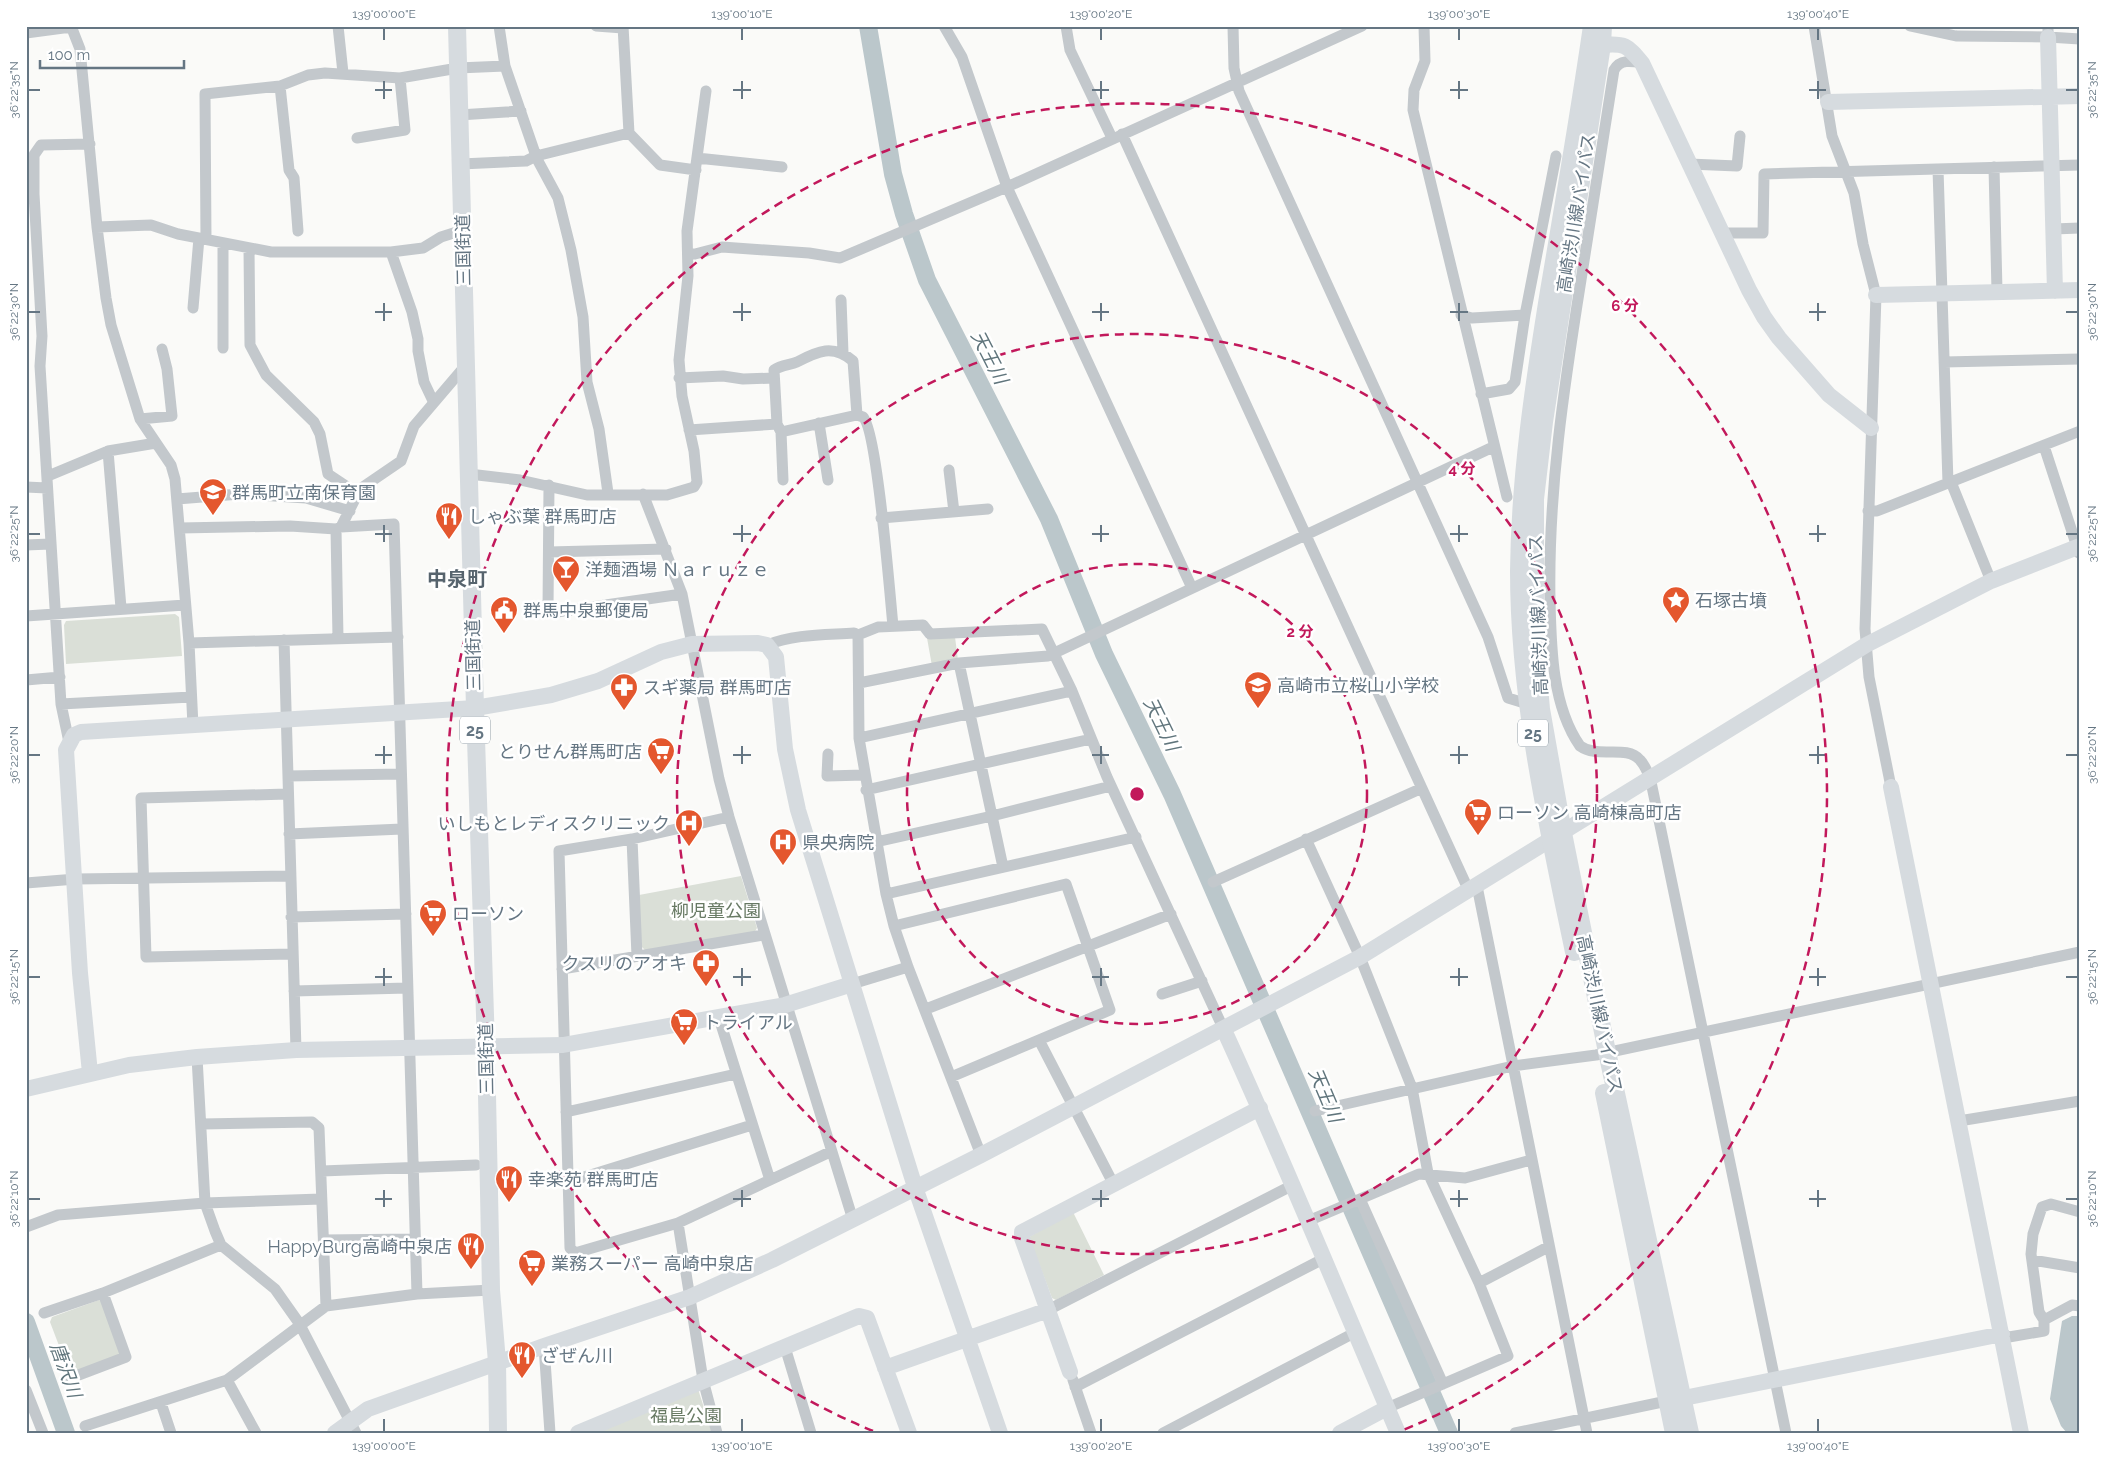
<svg xmlns="http://www.w3.org/2000/svg" width="2106" height="1459" viewBox="0 0 2106 1459" font-family="Raleway,'Noto Sans JP',sans-serif">
	<rect width="100%" height="100%" fill="#fafaf8"/>
	<!-- green -->
	<path fill="#dadfd7" d="M175,614L179,617L182,656L66,664L64,625L66,621Z
		M955,637L958,660L932,666L927,638Z
		M741,876L757,928L754,933L646,951L641,946L639,895Z
		M1073,1212L1104,1275L1056,1300L1052,1298L1029,1237Z
		M99,1300L102,1301L120,1354L73,1374L69,1372L50,1322L52,1317Z
		M698,1389L712,1433H594Z"/>
	<!-- water -->
	<path fill="#bbc7cb" d="M2072,1316H2080V1433H2067L2061,1426L2050,1399L2062,1321Z"/>
	<g fill="none" stroke-linecap="round" stroke-linejoin="round">
		<!-- river -->
		<path stroke="#bbc7cb" stroke-width="18" d="M868,26L893,174L904,214L927,280L1049,519L1104,654L1172,794L1449,1433
			M26,1322L66,1433"/>
		<!-- street -->
		<path stroke="#c3c8cc" stroke-width="11" d="M71,26L80,49L97,227L106,298L111,325L140,419L171,465L175,479L189,643L193,726
			M338,26L343,73
			M499,26L505,66L537,159L558,198L571,250L583,317L587,382L599,429L608,493
			M596,26L623,28
			M623,26L629,133L660,165L696,170
			M944,26L962,57L1007,187L1192,588
			M1066,26L1070,50L1112,138
			M1233,26L1234,68L1239,91L1488,637L1508,698L1528,704
			M1424,26L1425,61L1414,90L1413,110L1507,497
			M1814,26L1832,136L1854,193L1863,244L1876,295L1865,629L1869,677L1891,787
			M1910,26L1956,36L2048,37
			M2048,26V37L2080,39
			M26,33L71,27
			M1642,63C1631,61 1620,59 1614,70C1603,140 1592,210 1581,280C1564,387 1548,492 1550,600C1551,647 1552,706 1580,746C1598,759 1626,744 1640,760C1645,765 1647,772 1650,777L1786,1433
			M280,86L289,170L294,178L298,231
			M459,115L521,111
			M1122,134L1469,891
			M357,138L405,130L400,78
			M697,158L782,167
			M461,164L526,161L536,156L629,133
			M1689,164L1737,166L1740,136
			M1994,167L1997,291
			M1938,169L1948,483
			M97,227L151,225L178,234L271,252H391L423,248L441,237L463,230
			M2053,229L2080,228
			M1722,233H1763L1764,174L2080,165
			M206,239L205,94L280,86L308,75L325,73L400,78L458,68L505,66
			M249,249L250,345L266,375L314,422L320,434L328,474L358,494
			M391,252L412,312L418,339V351L424,382L433,401
			M688,254H695L722,247L809,253L840,258L1007,187L1362,26
			M841,300L843,353
			M193,308L199,238
			M1461,315L1472,318L1525,315
			M223,348V243
			M1944,362L2080,359
			M679,378L723,376L743,379L774,378
			M1481,394L1509,389L1515,382L1525,315L1556,156
			M140,419L172,416L167,369L162,349
			M819,423L828,480
			M777,424L774,370C781,365 790,365 797,362C818,351 833,344 853,361L857,415
			M689,430L777,424L781,432L857,415L863,417C877,430 890,596 893,626
			M781,432L783,480
			M2044,446L2079,553
			M108,451L121,608
			M949,470L954,512
			M469,474L520,480L587,495H667L694,487L697,482L694,451L682,396L679,360L688,276L687,231L706,91
			M48,476L108,451L156,443
			M1951,482L1991,581
			M549,485L548,611L550,613L682,594
			M26,487L47,488
			M643,494L682,594L719,779L729,817L853,1220
			M177,499L240,494L306,498L350,511
			M1868,511H1877L2080,431
			M881,518L988,509
			M341,527L394,524L417,1294
			M180,528L290,526L336,529
			M26,545L50,544
			M549,552L666,549
			M26,616L185,605
			M858,635L878,627L923,625L930,634L1042,629L1072,691L1107,777L1224,1030
			M338,638L336,529L341,527L360,489L401,461L414,426L466,365
			M284,640L296,1050
			M189,643L398,637
			M767,645C794,634 825,635 854,633L858,635L859,738L886,894L894,926L908,967L981,1155
			M959,663L1003,867
			M26,680L60,677
			M859,683L959,663L1048,656L1493,447
			M61,704L191,697
			M859,738L1072,691
			M69,742L61,704L40,366L42,336L34,194V155L41,145L90,144
			M828,754L827,776L864,775
			M288,776L400,774
			M866,790L1091,739
			M287,794L141,798L146,957L292,954
			M729,817L632,839L559,851L570,1248L575,1253L678,1223L830,1152
			M289,834L402,829
			M632,839L637,956
			M1306,839L1360,957L1412,1088L1428,1173L1479,1283L1508,1356L1387,1408
			M876,842L992,816L1111,786
			M1213,882L1420,789
			M26,883L76,879L290,876
			M1477,886L1587,1433
			M886,894L1136,837
			M291,917L406,914
			M894,926L1066,884L1110,1010L951,1077
			M562,969L763,935
			M852,984L908,967
			M294,991L407,988
			M1162,994L1202,981
			M926,1009L1171,914
			M719,1018L770,1180
			M1039,1040L1114,1185
			M197,1057L205,1203L215,1231L221,1245L275,1289L299,1323L356,1433
			M1315,1111L1513,1066L1596,1055L2080,952
			M566,1112L736,1074
			M1959,1121L2080,1101
			M202,1124L312,1122L319,1128L326,1306
			M322,1171L476,1165
			M568,1182L752,1125
			M1360,1199L1443,1384
			M1308,1221L1419,1174L1465,1178L1531,1160
			M678,1223L703,1380L717,1433
			M26,1227L58,1215L205,1203L321,1199
			M324,1240L414,1239
			M2032,1260L2080,1268
			M1479,1283L1548,1247
			M1048,1310L1293,1185
			M44,1313L103,1293L221,1245
			M2044,1320L2039,1312L2031,1254L2033,1234L2042,1207L2051,1204L2080,1212
			M2002,1334L2009,1337L2044,1331V1320L2072,1305L2080,1306
			M544,1346L550,1433
			M785,1347L811,1433
			M68,1379L126,1357L103,1293
			M227,1380L256,1433
			M1073,1380L1091,1433
			M1075,1387L1325,1258
			M26,1390L43,1433
			M161,1403L171,1433
			M85,1426L227,1380L326,1306L417,1294L491,1290
			M1163,1433L1354,1333
			M1515,1433L1667,1401"/>
		<!-- secondary -->
		<path stroke="#d6dbdf" stroke-width="16" d="M2048,37L2055,291
			M1602,45C1625,43 1627,45 1642,63L1749,290L1764,317L1779,338L1829,395L1871,428
			M1828,102L2080,96
			M1876,295L2080,290
			M1891,787L2021,1433
			M1224,1030C1285,1163 1340,1298 1398,1433
			M90,1073L80,973L66,750L74,735L81,732L475,708L551,695L598,681L661,652L692,644L758,643L767,645L776,657L785,749L798,810L915,1187L1000,1433
			M26,1089L129,1065L197,1057L296,1050L563,1045L785,1005L852,984
			M885,1368L1048,1310
			M1070,1372L1022,1238V1232L1260,1108
			M1669,1401L2002,1334
			M335,1433L368,1409L544,1346L690,1297L772,1260L981,1155L1360,957L1866,645L1991,581L2080,546
			M578,1433L859,1316L867,1318L909,1433
			M1340,1433L1387,1408"/>
		<!-- primary -->
		<path stroke="#d6dbdf" stroke-width="18" d="M457,26L475,708L486,1046L491,1290L497,1362L498,1433
			M1603,26L1602,45L1544,422L1535,499V642L1541,709L1563,833L1607,1052L1690,1433
			M1574,952C1548,827 1519,700 1519,571C1520,476 1534,384 1549,291C1564,203 1579,115 1592,26
			M1604,1093L1674,1433"/>
	</g>
	<!-- ticks -->
	<path fill="none" stroke="#657683" stroke-width="2" d="M384,28V40M742,28V40M1101,28V40M1459,28V40M1818,28V40M384,81V99M742,81V99M1101,81V99M1459,81V99M1818,81V99M28,90H40M375,90H392M733,90H751M1092,90H1109M1450,90H1468M1809,90H1826M2066,90H2078M384,303V321M742,303V321M1101,303V321M1459,303V321M1818,303V321M28,312H40M375,312H392M733,312H751M1092,312H1109M1450,312H1468M1809,312H1826M2066,312H2078M384,525V542M742,525V542M1101,525V542M1459,525V542M1818,525V542M28,534H40M375,534H392M733,534H751M1092,534H1109M1450,534H1468M1809,534H1826M2066,534H2078M384,746V764M742,746V764M1101,746V764M1459,746V764M1818,746V764M28,755H40M375,755H392M733,755H751M1092,755H1109M1450,755H1468M1809,755H1826M2066,755H2078M384,968V986M742,968V986M1101,968V986M1459,968V986M1818,968V986M28,977H40M375,977H392M733,977H751M1092,977H1109M1450,977H1468M1809,977H1826M2066,977H2078M384,1190V1207M742,1190V1207M1101,1190V1207M1459,1190V1207M1818,1190V1207M28,1199H40M375,1199H392M733,1199H751M1092,1199H1109M1450,1199H1468M1809,1199H1826M2066,1199H2078M384,1419V1432M742,1419V1432M1101,1419V1432M1459,1419V1432M1818,1419V1432"/>
	<!-- distance rings -->
	<g fill="none" stroke="#c2185b" stroke-width="2.5" stroke-dasharray="9 6">
		<circle cx="1137" cy="794" r="230"/>
		<circle cx="1137" cy="794" r="460"/>
		<path d="M873 1431A690 690 0 1 1 1401 1431"/>
	</g>
	<!-- icons -->
	<defs>
		<g id="school-pin" transform="scale(1.4375)"><path d="M0 17L-7.5 6A9.5 9.5 0 1 1 7.5 6Z" fill="#e4572e" stroke="#fff"/><path d="M0-5L7-2L0 1L-7-2ZM-4 1L0 2.5L4 1V4Q0 6-4 4Z" fill="#fff"/></g>
		<g id="restaurant-pin" transform="scale(1.4375)"><path d="M0 17L-7.5 6A9.5 9.5 0 1 1 7.5 6Z" fill="#e4572e" stroke="#fff"/><path d="M-5-6h1v4h1v-4h1v4h1v-4h1v5L-1.5 .5V6h-2V.5L-5-1ZM5-6V6H3V1.5H1.5Q1.5-4 5-6Z" fill="#fff"/></g>
		<g id="bar-pin" transform="scale(1.4375)"><path d="M0 17L-7.5 6A9.5 9.5 0 1 1 7.5 6Z" fill="#e4572e" stroke="#fff"/><path d="M-6-5H6L.8 .8V4.5H3.5V6h-7V4.5H-.8V.8Z" fill="#fff"/></g>
		<g id="sight-pin" transform="scale(1.4375)"><path d="M0 17L-7.5 6A9.5 9.5 0 1 1 7.5 6Z" fill="#e4572e" stroke="#fff"/><path d="M0-6L1.8-2.2L6-1.7L2.9 1.2L3.7 5.4L0 3.3L-3.7 5.4L-2.9 1.2L-6-1.7L-1.8-2.2Z" fill="#fff"/></g>
		<g id="civic-pin" transform="scale(1.4375)"><path d="M0 17L-7.5 6A9.5 9.5 0 1 1 7.5 6Z" fill="#e4572e" stroke="#fff"/><path d="M-.6-6.5H3V-4.5H.6V-3L4-1V1h2V6H-6V1h2V-1L-.6-3ZM-1.2 2.5V6h2.4V2.5Z" fill="#fff"/></g>
		<g id="pharmacy-pin" transform="scale(1.4375)"><path d="M0 17L-7.5 6A9.5 9.5 0 1 1 7.5 6Z" fill="#e4572e" stroke="#fff"/><path d="M-2-6h4v4h4v4h-4v4h-4v-4h-4v-4h4Z" fill="#fff"/></g>
		<g id="supermarket-pin" transform="scale(1.4375)"><path d="M0 17L-7.5 6A9.5 9.5 0 1 1 7.5 6Z" fill="#e4572e" stroke="#fff"/><path d="M-6-5.5h2.5l.6 2H6L4.5 2H-2.5L-4.4-4H-6ZM-1.5 3.2a1.3 1.3 0 1 0 .1 0ZM3 3.2a1.3 1.3 0 1 0 .1 0Z" fill="#fff"/></g>
		<g id="hospital-pin" transform="scale(1.4375)"><path d="M0 17L-7.5 6A9.5 9.5 0 1 1 7.5 6Z" fill="#e4572e" stroke="#fff"/><path d="M-5-5h3v3.5h4V-5h3V5h-3V1.5h-4V5h-3Z" fill="#fff"/></g>
	</defs>
	<g fill-rule="evenodd">
		<use href="#school-pin" x="213" y="492"/>
		<use href="#restaurant-pin" x="449" y="516"/>
		<use href="#bar-pin" x="566" y="569"/>
		<use href="#sight-pin" x="1676" y="600"/>
		<use href="#civic-pin" x="504" y="610"/>
		<use href="#school-pin" x="1258" y="685"/>
		<use href="#pharmacy-pin" x="624" y="687"/>
		<use href="#supermarket-pin" x="661" y="751"/>
		<use href="#supermarket-pin" x="1478" y="812"/>
		<use href="#hospital-pin" x="689" y="823"/>
		<use href="#hospital-pin" x="783" y="842"/>
		<use href="#supermarket-pin" x="433" y="913"/>
		<use href="#pharmacy-pin" x="706" y="963"/>
		<use href="#supermarket-pin" x="684" y="1022"/>
		<use href="#restaurant-pin" x="509" y="1179"/>
		<use href="#restaurant-pin" x="471" y="1246"/>
		<use href="#supermarket-pin" x="532" y="1263"/>
		<use href="#restaurant-pin" x="522" y="1355"/>
	</g>
	<g text-anchor="middle" dominant-baseline="central" stroke-width="5" stroke-linejoin="round" paint-order="stroke">
		<!-- shield labels -->
		<g fill="#fff" stroke="#939fa8" stroke-width="1">
			<rect x="460" y="716.5" width="30" height="27" rx="4"/>
			<rect x="1518" y="719.5" width="30" height="27" rx="4"/>
		</g>
		<g font-size="16" font-weight="bold" fill="#657683">
			<text x="475" y="730">25</text>
			<text x="1533" y="733">25</text>
		</g>
		<!-- street labels -->
		<g font-size="18" fill="#657683" stroke="#fff">
			<text transform="translate(1576 213) rotate(-81)">高崎渋川線バイパス</text>
			<text transform="translate(463 250) rotate(-91)">三国街道</text>
			<text transform="translate(1538 615) rotate(-92)">高崎渋川線バイパス</text>
			<text transform="translate(473 655) rotate(-91)">三国街道</text>
			<text transform="translate(1600 1014) rotate(78)">高崎渋川線バイパス</text>
			<text transform="translate(486 1059) rotate(-91)">三国街道</text>
		</g>
		<!-- poi labels -->
		<g font-size="18" fill="#657683" stroke="#fff" text-anchor="start">
			<text x="232" y="492">群馬町立南保育園</text>
			<text x="468" y="516">しゃぶ葉 群馬町店</text>
			<text x="585" y="569">洋麺酒場 Ｎａｒｕｚｅ</text>
			<text x="1695" y="600">石塚古墳</text>
			<text x="523" y="610">群馬中泉郵便局</text>
			<text x="1277" y="685">高崎市立桜山小学校</text>
			<text x="643" y="687">スギ薬局 群馬町店</text>
			<text x="642" y="751" text-anchor="end">とりせん群馬町店</text>
			<text x="1497" y="812">ローソン 高崎棟高町店</text>
			<text x="670" y="823" text-anchor="end">いしもとレディスクリニック</text>
			<text x="802" y="842">県央病院</text>
			<text x="452" y="913">ローソン</text>
			<text x="687" y="963" text-anchor="end">クスリのアオキ</text>
			<text x="703" y="1022">トライアル</text>
			<text x="528" y="1179">幸楽苑 群馬町店</text>
			<text x="452" y="1246" text-anchor="end">HappyBurg高崎中泉店</text>
			<text x="551" y="1263">業務スーパー 高崎中泉店</text>
			<text x="541" y="1355">ざぜん川</text>
		</g>
		<!-- park labels -->
		<g font-size="18" fill="#687a64" stroke="#fff">
			<text x="716" y="910">柳児童公園</text>
			<text x="686" y="1415">福島公園</text>
		</g>
		<!-- water labels -->
		<g font-size="19" font-style="italic" fill="#60757c" stroke="#fff">
			<text transform="translate(990 357) rotate(63)">天王川</text>
			<text transform="translate(1162 724) rotate(64)">天王川</text>
			<text transform="translate(1326 1095) rotate(67)">天王川</text>
			<text transform="translate(66 1370) rotate(70)">唐沢川</text>
		</g>
		<!-- quarter labels -->
		<g font-size="20" font-weight="bold" fill="#57646e" stroke="#fff">
			<text x="457" y="579">中泉町</text>
		</g>
	</g>
	<circle cx="1137" cy="794" r="8" fill="#c2185b" stroke="#fff" stroke-width="2.5"/>
	<g font-size="15" text-anchor="middle" font-weight="bold" fill="#c2185b" stroke="#fff" stroke-width="5" stroke-linejoin="round" paint-order="stroke">
		<text x="1625" y="311">6 分</text>
		<text x="1462" y="474">4 分</text>
		<text x="1300" y="637">2 分</text>
	</g>
	<!-- border -->
	<rect width="2106" height="1459" fill="none" stroke="#ffffff" stroke-width="55"/>
	<!-- scale -->
	<path d="M40 60v8h144v-8" fill="none" stroke="#657683" stroke-width="2.5"/>
	<text x="48" y="60" font-size="15" fill="#657683" stroke="#ffffff" stroke-width="4" paint-order="stroke">100 m</text>
	<rect x="28" y="28" width="2050" height="1404" fill="none" stroke="#657683" stroke-width="2"/>
	<g font-size="12" text-anchor="middle" fill="#657683">
		<text x="384" y="18">139°00'00"E</text>
		<text x="742" y="18">139°00'10"E</text>
		<text x="1101" y="18">139°00'20"E</text>
		<text x="1459" y="18">139°00'30"E</text>
		<text x="1818" y="18">139°00'40"E</text>
		<text transform="translate(14 90) rotate(-90)" y="4">36°22'35"N</text>
		<text transform="translate(2092 90) rotate(-90)" y="4">36°22'35"N</text>
		<text transform="translate(14 312) rotate(-90)" y="4">36°22'30"N</text>
		<text transform="translate(2092 312) rotate(-90)" y="4">36°22'30"N</text>
		<text transform="translate(14 534) rotate(-90)" y="4">36°22'25"N</text>
		<text transform="translate(2092 534) rotate(-90)" y="4">36°22'25"N</text>
		<text transform="translate(14 755) rotate(-90)" y="4">36°22'20"N</text>
		<text transform="translate(2092 755) rotate(-90)" y="4">36°22'20"N</text>
		<text transform="translate(14 977) rotate(-90)" y="4">36°22'15"N</text>
		<text transform="translate(2092 977) rotate(-90)" y="4">36°22'15"N</text>
		<text transform="translate(14 1199) rotate(-90)" y="4">36°22'10"N</text>
		<text transform="translate(2092 1199) rotate(-90)" y="4">36°22'10"N</text>
		<text x="384" y="1450">139°00'00"E</text>
		<text x="742" y="1450">139°00'10"E</text>
		<text x="1101" y="1450">139°00'20"E</text>
		<text x="1459" y="1450">139°00'30"E</text>
		<text x="1818" y="1450">139°00'40"E</text>
	</g>
</svg>
